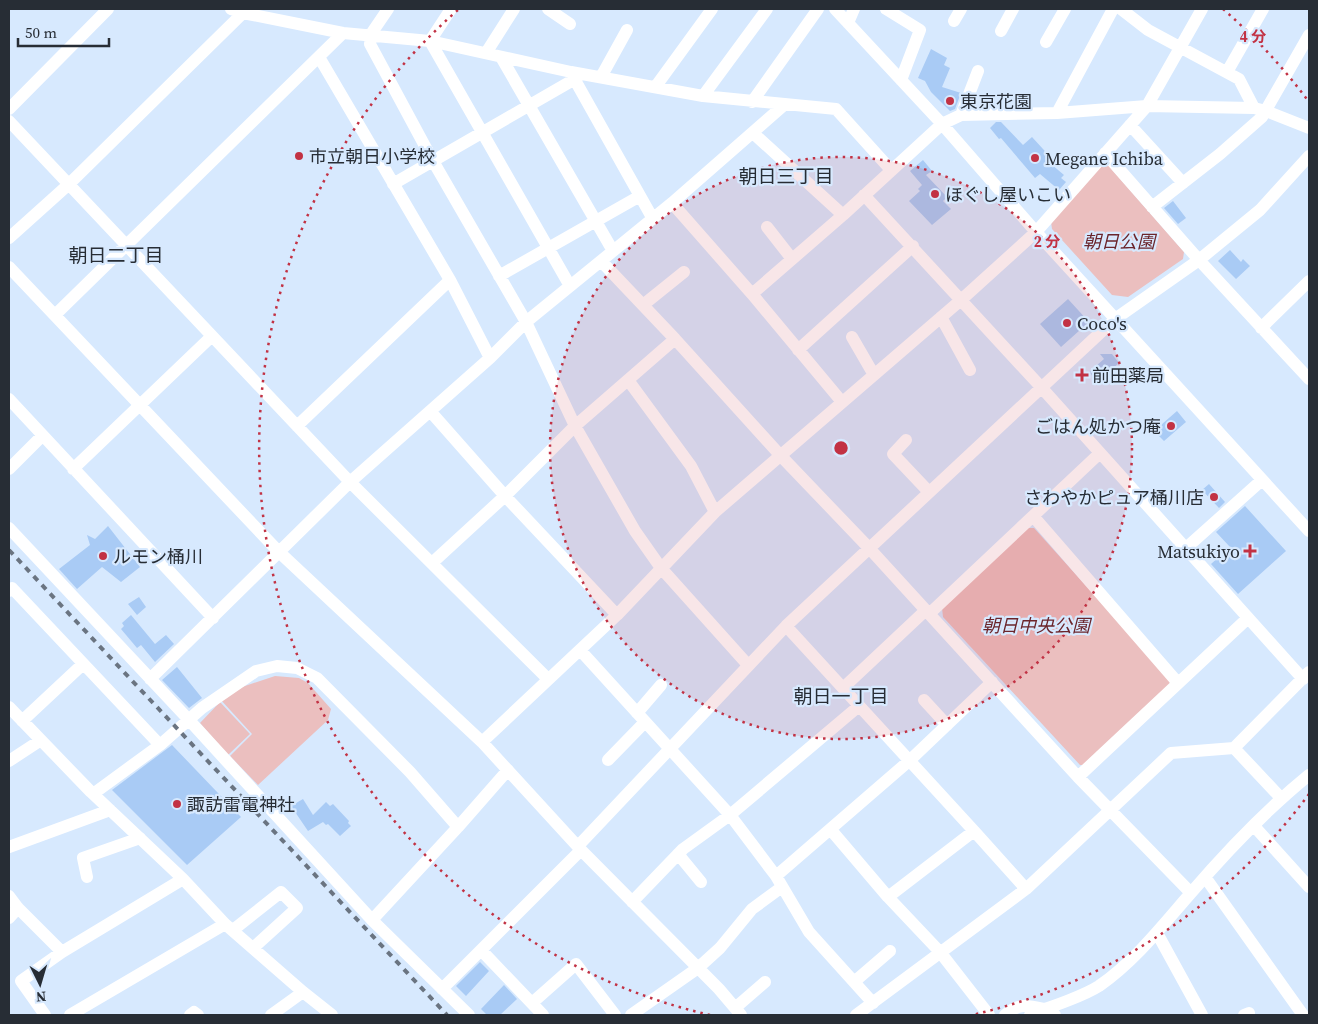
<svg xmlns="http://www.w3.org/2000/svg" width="1318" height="1024" viewBox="0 0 1318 1024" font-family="'Source Serif 4','Noto Sans JP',serif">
	<rect width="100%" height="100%" fill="#d7e9fe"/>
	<!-- green -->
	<path fill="#ebbfbf" d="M1108,165L1184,252L1183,259L1128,297L1112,295L1052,229L1051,222L1101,166Z
		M1027,528H1034L1169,678L1170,684L1083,765H1080L943,617L942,608Z
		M275,676L299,678L308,683L331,709L328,720L258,785L230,756L252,734L220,699L233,690Z
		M220,702L250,734L228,755L200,723Z"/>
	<!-- building -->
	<path fill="#a9cbf5" d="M931,49L947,58L944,65L950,68L942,87L961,93L955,109L950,111L931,92L925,81L918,78Z
		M996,122H1001L1023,145L1032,137L1054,161L1051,164L1064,175L1061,178L1066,182L1059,190L1040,174L1035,178L1001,138L999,139L990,128Z
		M923,160L932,171L926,175L947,197L943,201L951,209L932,225L909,201L920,191L918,189L922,185L910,171Z
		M1173,201L1186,218L1178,224L1164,208Z
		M1230,250L1241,262L1243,259L1250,266L1236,279L1218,261Z
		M1068,299L1089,322L1061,347L1040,324Z
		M1100,354H1112L1119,363L1111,370L1114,373L1100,385L1089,372L1104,359Z
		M1177,411L1186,422L1164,441L1154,431Z
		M1209,484L1225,502L1219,508L1202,490Z
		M1245,506L1286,551L1238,594L1211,564L1230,547L1216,532Z
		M108,526L140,567L121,582L102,567L77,589L59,569L90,545L87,535L95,539Z
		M139,597L146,607L137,615L128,604Z
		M131,615L155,644L166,635L174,644L155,662L141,645L137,648L121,629L124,626L122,623Z
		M177,667L202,698L189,708L162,680Z
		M172,745L241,817L187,865L112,790Z
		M303,799L313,815L326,802L330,806L333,804L349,821L348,823L351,826L340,836L328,824L326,825L323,822L308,831L291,806Z
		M480,962L489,971L466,996L456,986Z
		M504,985L517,999L500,1015H487L481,1009Z"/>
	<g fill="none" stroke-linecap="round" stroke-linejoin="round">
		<!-- minor -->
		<path stroke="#fff" stroke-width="12" d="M231,9L243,13L343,33L430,41L571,72L703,96L836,109L891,170
			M388,9L371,34L370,44L433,161L526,322L575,426L635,531L661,568L748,665
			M451,9L430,41L570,286
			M548,9L570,24
			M835,9L942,124L1036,232L1309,531
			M886,9L920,30L901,80
			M1121,9L1148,30L1239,79L1254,108
			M954,21L961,9
			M848,23L854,9
			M1001,31L1013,9
			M1046,42L1065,9
			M486,53L514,9
			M319,57L450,280L490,358
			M501,57L613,251
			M1227,72L1263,9
			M571,73L653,219
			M601,77L627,30
			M656,86L712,9
			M703,96L767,9
			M752,102L818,9
			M9,109L108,9
			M1057,113L1113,9
			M961,115L978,71
			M9,121L350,482L548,679
			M1130,125L1183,183
			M753,133L843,215
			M1105,153L1199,260L1309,379
			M393,184L575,79
			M864,195L1041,387L1303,679
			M672,203L752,294L842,402
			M1152,207L1220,154L1262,117L1309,35
			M767,227L792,259
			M9,238L68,185L247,9
			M601,261L675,339L780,455L869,548L1078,777L1191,893
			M9,267L278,551L482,742L581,850L719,989L741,1015
			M499,276L640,196
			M752,294L843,215L942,124L961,115L1057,113L1147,106L1254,108L1266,111L1309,128
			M643,305L684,272
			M55,315L343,33
			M941,317L970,370
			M1261,328L1309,281
			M852,337L874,375
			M798,350L913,246
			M628,380L691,466L715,512
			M9,399L213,618
			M430,411L505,496L617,615
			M297,426L450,280
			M906,440L893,454L929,492
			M9,469L42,436
			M73,469L212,336
			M1033,516L1178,683
			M9,528L189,720L372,920L469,1015
			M1186,548L1262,480
			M432,563L505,496L575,426L675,339
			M9,591L12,588L160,745L93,794
			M929,614L1100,453
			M786,626L974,831
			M580,650L730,815L776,876L809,932L873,1003
			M150,679L350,482L490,358L526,322L672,203L784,105
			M843,688L926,610
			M924,700L947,725
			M9,707L91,792L183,879L225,924L303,992L332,1015
			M637,713L661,685
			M22,721L83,664
			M482,742L617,615L715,512L961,300L1036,232L1147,106L1202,9
			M160,745L202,708L256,671L277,666L297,668L317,678L410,772L458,827
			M608,760L645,722
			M9,761L41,740
			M1078,777L1248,618
			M1281,798L1234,748L1309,672
			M1254,826L1309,887
			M831,830L888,897L940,952L989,1015
			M578,846L786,626L1115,319L1199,260L1260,210L1309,156
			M9,847L110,810
			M678,854L701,882
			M776,876L909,761L992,682
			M87,877L83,858L140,838
			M1205,877L1303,1015
			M9,896L18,908L62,952
			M888,897L974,831L1026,889
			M632,902L683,849L730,815L859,706
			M9,918L18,908
			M372,920L458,827L508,770
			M233,930L281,892L297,908L253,948
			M1157,933L1202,1015
			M481,950L543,1015
			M854,982L890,951
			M442,989L581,850
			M532,1003L576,964L615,1015
			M735,1008L765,982
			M45,1015L21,981L62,952L183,879
			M70,1015L225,924
			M190,1015L194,1012L198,1015
			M271,1015L303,992
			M631,1015L698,968L720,948L752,909L782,887
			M856,1015L1026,889L1171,753L1234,748
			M1005,1015C1019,1003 1027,1005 1044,1009
			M1030,1015L1035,1012C1052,1007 1085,995 1099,986C1135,961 1162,926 1190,894C1226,852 1266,810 1309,775
			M1054,1015H1055
			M1244,1015L1249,1013"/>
		<!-- rail -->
		<path stroke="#6a7481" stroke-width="4" stroke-dasharray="6 6" stroke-linecap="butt" d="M9,550L447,1015"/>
	</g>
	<!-- distance rings -->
	<circle cx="841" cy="448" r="291" fill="#c23244" fill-opacity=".12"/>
	<g fill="none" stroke="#c23244" stroke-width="2.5" stroke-dasharray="2.5 5">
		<circle cx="841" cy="448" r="291"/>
		<path d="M1309 794A582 582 0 0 1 972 1015M710 1015A582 582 0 0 1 459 9M1223 9A582 582 0 0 1 1309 102"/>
	</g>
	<!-- markers -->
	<g fill="#c23244" stroke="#d7e9fe" stroke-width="2">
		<circle cx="950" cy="101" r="5"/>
		<circle cx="299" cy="156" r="5"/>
		<circle cx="1035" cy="158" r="5"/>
		<circle cx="935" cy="194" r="5"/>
		<circle cx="1067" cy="323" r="5"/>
		<path d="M1079.5 367.5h5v5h5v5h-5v5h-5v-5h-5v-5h5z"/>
		<circle cx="1171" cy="426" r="5"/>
		<circle cx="1214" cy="497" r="5"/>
		<path d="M1247.5 543.5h5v5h5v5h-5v5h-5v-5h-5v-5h5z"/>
		<circle cx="103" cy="556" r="5"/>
		<circle cx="177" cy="804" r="5"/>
	</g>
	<g text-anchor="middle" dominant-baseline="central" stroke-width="4.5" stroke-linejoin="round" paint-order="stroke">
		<!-- poi labels -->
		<g font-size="18" fill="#272d35" stroke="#d7e9fe" text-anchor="start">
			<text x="960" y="101">東京花園</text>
			<text x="309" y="156">市立朝日小学校</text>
			<text x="1045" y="158">Megane Ichiba</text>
			<text x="945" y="194">ほぐし屋いこい</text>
			<text x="1077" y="323">Coco's</text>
			<text x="1092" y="375">前田薬局</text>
			<text x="1161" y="426" text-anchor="end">ごはん処かつ庵</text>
			<text x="1204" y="497" text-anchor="end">さわやかピュア桶川店</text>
			<text x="1240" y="551" text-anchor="end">Matsukiyo</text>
			<text x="113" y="556">ルモン桶川</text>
			<text x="187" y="804">諏訪雷電神社</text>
		</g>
		<!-- park labels -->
		<g font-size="18" font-style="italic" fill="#6b252b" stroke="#d7e9fe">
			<text x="1119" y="241">朝日公園</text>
			<text x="1036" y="625">朝日中央公園</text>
		</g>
		<!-- neighbourhood labels -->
		<g font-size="19" fill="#272d35" stroke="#d7e9fe">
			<text x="786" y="176">朝日三丁目</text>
			<text x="116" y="255">朝日二丁目</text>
			<text x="841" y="696">朝日一丁目</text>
		</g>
	</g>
	<circle cx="841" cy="448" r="8" fill="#c23244" stroke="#d7e9fe" stroke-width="2.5"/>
	<g font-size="15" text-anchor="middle" font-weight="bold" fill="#c23244" stroke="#d7e9fe" stroke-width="4.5" stroke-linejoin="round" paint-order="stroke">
		<text x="1253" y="42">4 分</text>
		<text x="1047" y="247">2 分</text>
	</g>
	<!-- border -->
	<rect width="1318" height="1024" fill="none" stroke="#272d35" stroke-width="20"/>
	<!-- north arrow -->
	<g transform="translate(40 984) rotate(175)" stroke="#d7e9fe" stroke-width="4" paint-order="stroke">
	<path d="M0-4L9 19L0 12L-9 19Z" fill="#272d35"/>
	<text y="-8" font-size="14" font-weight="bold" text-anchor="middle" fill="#272d35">N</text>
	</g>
	<!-- scale -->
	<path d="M18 38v8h91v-8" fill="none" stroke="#272d35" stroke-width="2.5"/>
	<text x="25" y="38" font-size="15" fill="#272d35" stroke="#d7e9fe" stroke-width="4" paint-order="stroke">50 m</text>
</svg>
